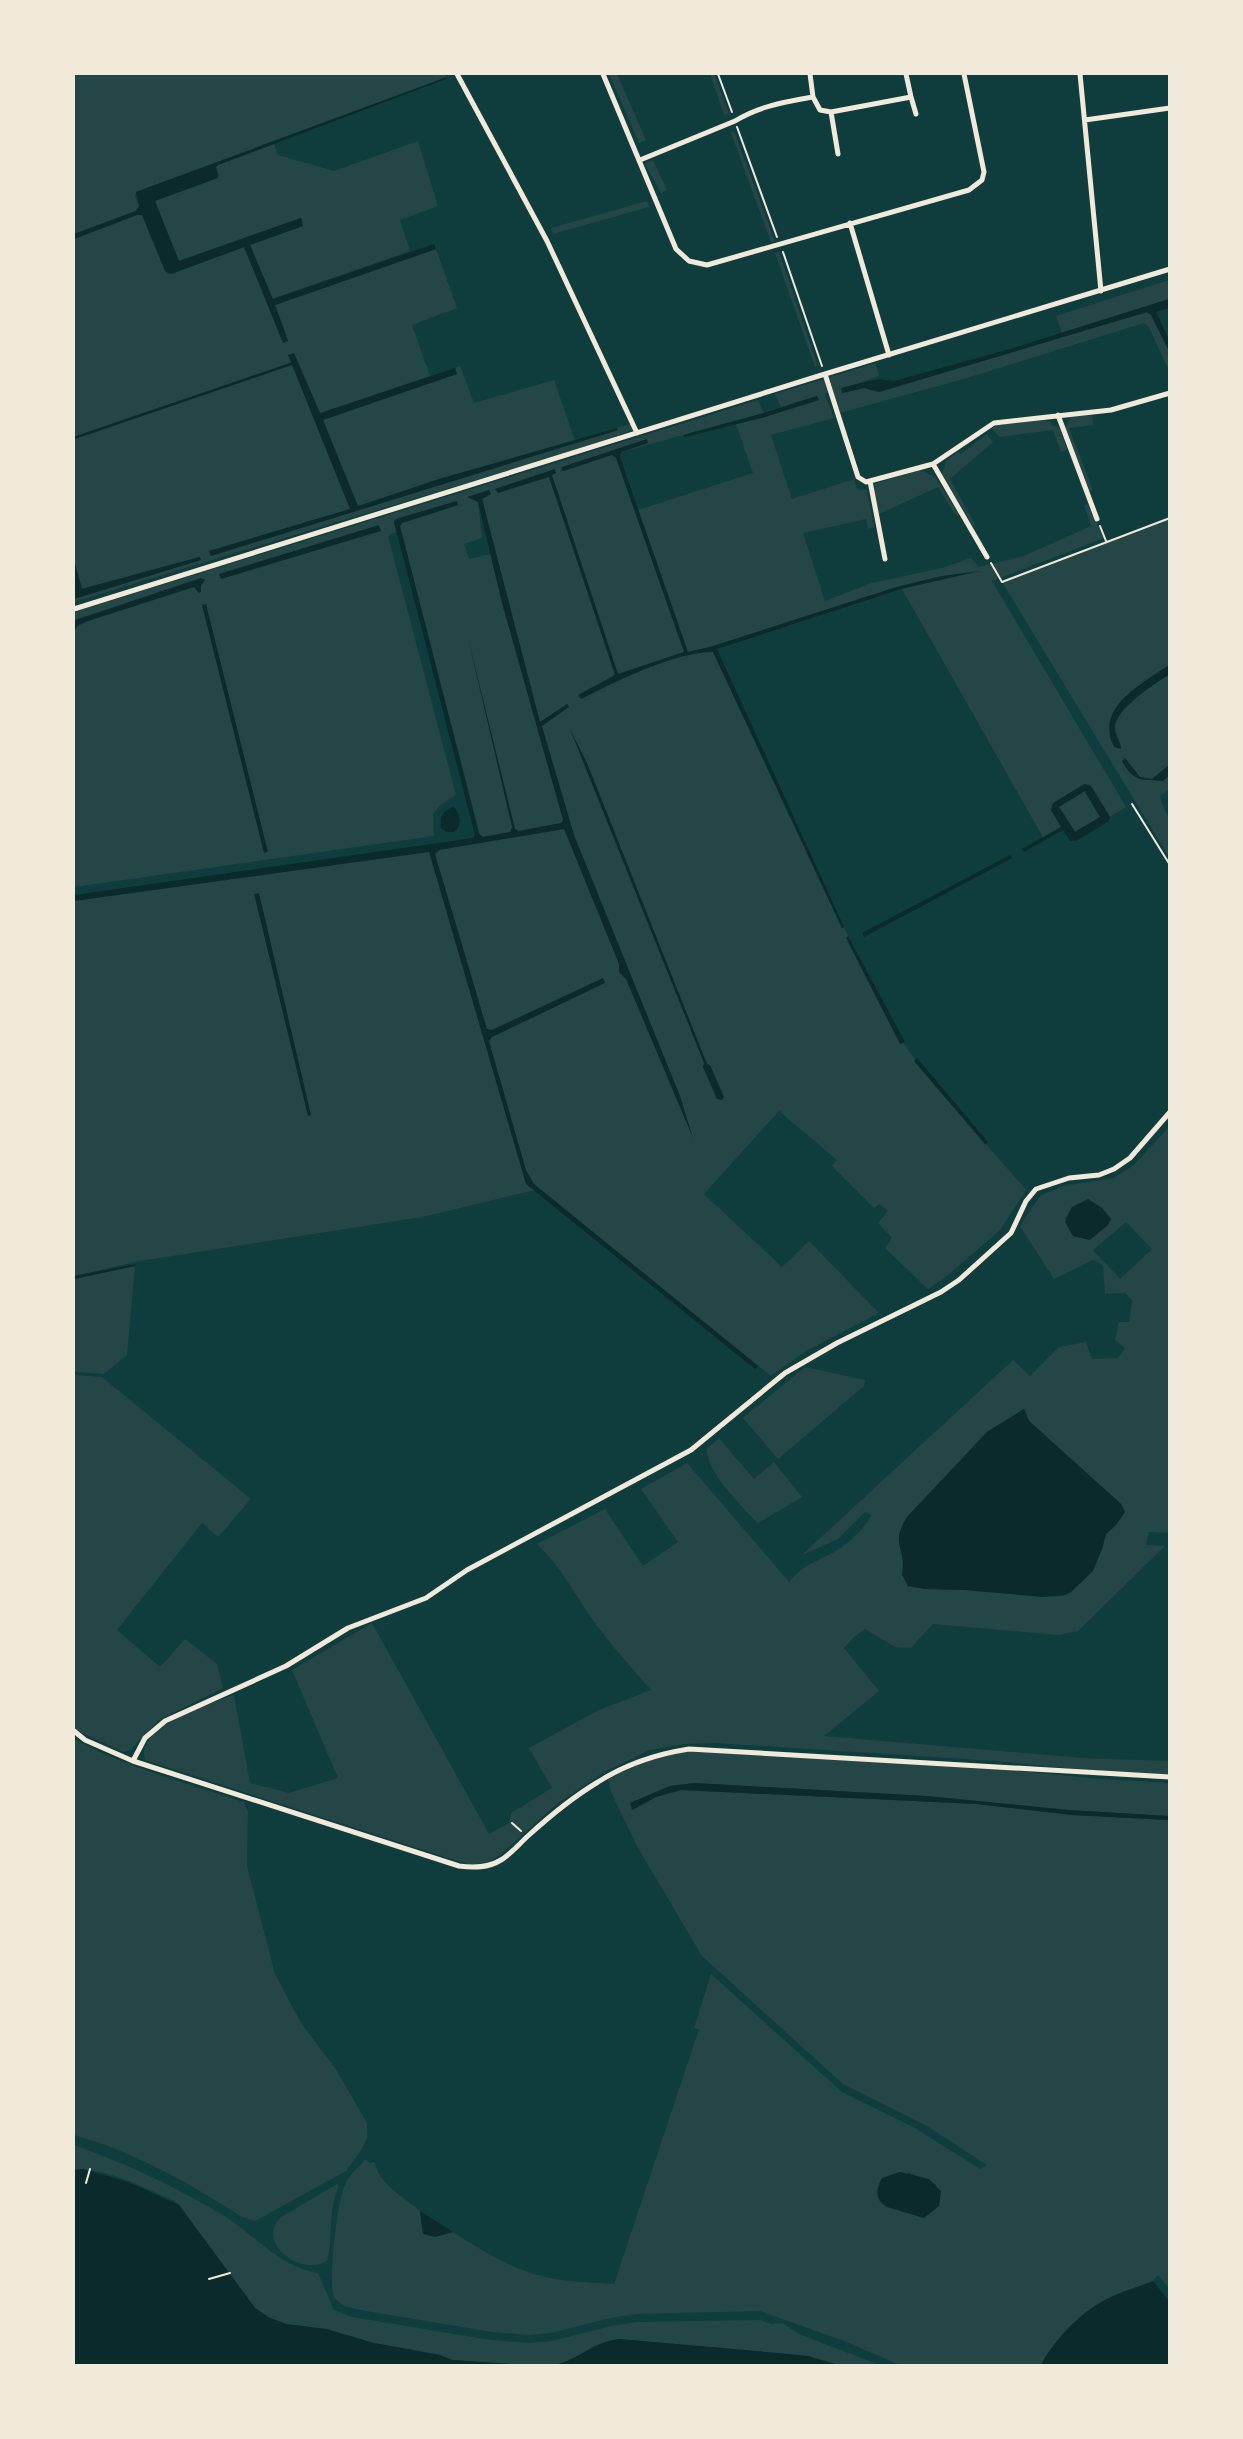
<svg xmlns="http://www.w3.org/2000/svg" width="1243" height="2439" viewBox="0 0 1243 2439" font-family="'Roboto Condensed',sans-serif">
	<rect width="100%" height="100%" fill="#0f3d3e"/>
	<!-- green -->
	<path fill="#244646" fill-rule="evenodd" d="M74,74H445L447,77L136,192L135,196L139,206L136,211L74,234Z
		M609,74H617L646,140L639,143Z
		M710,74H714L729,113L724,115Z
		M734,131L775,241L771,242L731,133Z
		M418,141L438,206L400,220L410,251L272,299L250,245L303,226L301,218L179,261L155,204L157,200L219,176L216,167L218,165L274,144L278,155L334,171Z
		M653,160L667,190L661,193L645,164Z
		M647,201L649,207L553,234L551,228Z
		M137,215H143L167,273L171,274L244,247L288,340L275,305L436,249L457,308L412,325L430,376L320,414L294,354L288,355L358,506L322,420L457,374L455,368L460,366L474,403L554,380L575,441L439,479L374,502L442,484L617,430V428L630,424L632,430L601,442L74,602V599L201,559L199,557L81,589L74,560V239ZM320,518L211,556L210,555V551Z
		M779,252L818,366L815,367L775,253Z
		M1169,280V299L1062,333L1056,316Z
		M1147,312L1150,313L1169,351V371L1149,327L1144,323L967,378L840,413L832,391L825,394L834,418L771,435L792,499L854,479L857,489L867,490L874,527L868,529L866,519L803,533L825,601L872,583L942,568L971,558L979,567L1024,556L1091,526L1084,505L1088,504L1104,538L992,581L1126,807L1110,817L1091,786L1084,784L1051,805L1063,829L1044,839L902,589L939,579L900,586L710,647L678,654L615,676L582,699C616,681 673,652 713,652L842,928L844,927C861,964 877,1004 899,1037C936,1092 984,1140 1026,1190L1000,1230L947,1276L928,1289L885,1248L892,1238L878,1223L888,1211L879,1204L874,1208L832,1166L837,1160L779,1111L704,1194L782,1267L809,1241L879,1313L806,1351L771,1376L539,1189L422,1217L140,1261L74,1276V900L426,852H429L432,858L439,850L481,839L400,526L402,523L458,505L456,501L394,520L396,532L388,536L456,795L440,805L433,814L434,836L74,887L75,612L758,400L764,413L621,452L619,455L638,510L753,473L736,424L765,417L817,396L781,407L775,394L876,363L879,376L841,389L843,393L864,388L879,392ZM555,469L551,475L592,600L549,477L495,489ZM489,490L491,494L482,499L496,553L469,559L464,544L482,538L478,502Z
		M1092,415L1093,425L1069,428L1093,490L1089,491L1065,428L1071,417Z
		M1046,420L1047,422L1050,421L1051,425L1059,427L1067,449L1061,452L1053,430L999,437L992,428L997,425Z
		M987,434L993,442L950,479L976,526L974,527L941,473L945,467V461L958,452L961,454Z
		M920,470L931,475L933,474L959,514L956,516L938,487L879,514L873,487H875L874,484Z
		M1169,519L1170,790L1160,795C1161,806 1168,812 1169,822C1171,833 1169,846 1169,857L1002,582Z
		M1084,791L1100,817L1075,832L1059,807Z
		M1169,1127V1533L1149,1532L1146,1545L1165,1546L1078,1631L1059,1635L933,1624L911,1648L895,1647L865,1629L853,1638L844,1648L879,1691L824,1736L1082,1758L1169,1761V1775L1075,1769L995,1761L714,1743L685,1744L650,1750L606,1771L558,1803L500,1855L489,1862L470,1865L145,1760C136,1725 208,1704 234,1695L250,1783L289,1793L338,1778L292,1670L372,1623L489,1834L509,1823L511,1813L552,1788L529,1748L599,1710L651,1690C631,1667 610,1644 592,1619C574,1593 560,1565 537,1544L605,1509L643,1566L678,1542L641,1489L687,1463L789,1582C802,1565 818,1561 836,1551C851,1542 863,1529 872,1515L865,1512L838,1539L802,1555L1013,1360L1030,1376L1059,1347L1086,1342L1092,1359L1118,1358L1125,1348L1115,1340L1119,1322H1129L1132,1300L1125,1293L1105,1294L1103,1265L1093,1260L1054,1279L1020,1226L1040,1196L1063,1186L1114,1178L1134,1165ZM1072,1207L1090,1240L1073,1236L1065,1219ZM1126,1222L1152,1249L1120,1279L1093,1250ZM1024,1409L1029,1421L1121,1504L1125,1512L1116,1525L1106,1534L1102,1549L1084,1579L1065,1595L1055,1597L965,1590L926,1589L909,1586L902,1575C907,1551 892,1540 907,1517L987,1432Z
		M135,1266L127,1355L104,1374L74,1372V1279Z
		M805,1367L865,1380L864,1386L778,1459L743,1418Z
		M74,1375L102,1377L251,1499L218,1537L202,1523L117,1630L160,1667L185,1639L217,1664L223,1688L159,1720L130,1750L123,1752L74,1729Z
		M719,1438L754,1479L774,1462L802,1497L758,1523C742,1507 706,1471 707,1449Z
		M74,1739C126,1768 187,1783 244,1802L248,1812L247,1866L275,1974L301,2023L335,2068L367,2123V2138L362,2149L346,2171L255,2221L240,2216C190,2183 132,2151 74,2135Z
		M694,1751L992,1768L1088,1778L1169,1783V1816L1068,1810L926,1796L695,1783L670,1786L630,1803L633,1810L656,1797L680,1790L977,1804L1072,1815L1169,1820V2288L1158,2275L1153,2281C1139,2287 1125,2291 1111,2297C1081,2311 1057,2337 1041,2365H900L844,2341L760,2311L636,2314L610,2318L551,2333L529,2335L492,2332L366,2311L344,2306L334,2298C328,2280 337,2197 347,2180C352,2172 360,2167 365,2159L370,2163L375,2162C378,2184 403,2196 420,2211L422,2229L435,2237L453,2232C478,2248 503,2264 531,2273C558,2282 586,2282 614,2284L699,2029L694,2028L711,1974L842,2092L915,2128L980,2169L987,2165L927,2126L843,2084L702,1956L637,1846L611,1792L608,1779C637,1762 660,1754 694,1751ZM908,2172L936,2184L923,2218L904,2211L887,2207Z
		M74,2145C125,2163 174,2186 221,2214C256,2235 277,2266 318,2273L334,2310L352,2317L491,2340L529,2343L552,2341L611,2326L637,2322L761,2320L771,2324L783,2323L799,2334L880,2365H838L808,2356L788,2354L619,2339L594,2346L566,2363L555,2365H524L452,2360L440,2355L374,2343L326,2329L286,2324L270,2318L255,2308L179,2205L173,2200C143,2188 107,2167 74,2170Z
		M337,2184L339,2187C327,2210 334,2236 327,2261C301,2277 255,2243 281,2217Z"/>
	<!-- water -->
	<path fill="#0a2a2b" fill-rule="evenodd" d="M447,77L446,79L218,165L216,167L218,178L155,201L179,261L301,218L303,226L250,245L273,299L434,244L436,249L275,305L288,341L283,343L244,247L171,274L165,271L142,215H137L74,239V234L136,211L139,206L136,192Z
		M1169,299V308L1156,312L1169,340V351L1151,315L1147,312L879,392L864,388L842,393L841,388L879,379L894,381L1010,349Z
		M294,353L320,413L455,368L457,374L323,420L358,506L439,479L617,428L618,430L211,556L209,551L350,509L288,355Z
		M817,396L819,400L765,417L685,437L683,435L764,413Z
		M647,439L648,443L621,452L620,457L688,652L710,647L900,586L942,576L980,571L901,589L717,649L844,927L842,928L713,652C677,651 614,682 581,699L578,695L615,675L549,477L498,493L495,489L555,469L556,473L552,475L618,674L684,652L616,458L612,455L564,471L561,470L562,467Z
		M489,490L491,494L482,499L540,722L567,704L569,707L542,726L574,835L680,1096L693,1138L626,979L619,972V964L564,829L439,850L435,854L487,1029L492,1030L603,978L605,983L492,1037L489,1041L526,1170L534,1184L758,1366L755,1369L526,1184L429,852L74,901V895L473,838L475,835L394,522L396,519L457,501L458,505L402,523L400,526L479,834L483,837L510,832L512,827L468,638L515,829L518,831L561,823L563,820L502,603L478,502L467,497Z
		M379,525L381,531L221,579L219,574Z
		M200,557L201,560L74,599V560L82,589Z
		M201,578L205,580L201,586V592L199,593L194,587L88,621L77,626L74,633L75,620Z
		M206,604L268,852L264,853L202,605Z
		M1169,665V675C1154,684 1115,709 1115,728C1115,736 1121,741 1121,749L1114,747C1094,707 1142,684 1169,665Z
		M570,729L587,763L707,1064L710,1065L724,1097L722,1100L717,1099L703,1067L704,1063Z
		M1125,758L1140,777L1152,779L1169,765V776L1163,781C1141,779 1134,783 1122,761Z
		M1085,784L1091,786L1110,817L1109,821L1076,841H1070L1063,830L1024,852L1022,849L1061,827L1051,810L1053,803ZM1085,791L1100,817L1075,832L1059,807Z
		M453,807L455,808C460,817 463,825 454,832H447L441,828C440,816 442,812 453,807Z
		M1010,855L1012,858L864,937L862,933Z
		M259,893L311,1115L308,1116L254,894Z
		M848,936L905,1042L900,1044L846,938Z
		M917,1058L988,1142L985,1144L914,1061Z
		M1088,1199L1102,1208L1111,1219L1108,1225L1090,1240L1073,1236L1065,1222L1072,1207Z
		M136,1264L135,1266L74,1279V1276Z
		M1024,1409L1029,1421L1121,1504L1125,1512L1116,1525L1106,1534L1102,1549L1093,1571L1071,1592L1065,1595L1042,1597L965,1590L926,1589L908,1586L902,1575C907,1547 889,1545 907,1517L987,1432Z
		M695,1783L926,1796L1068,1810L1169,1816V1820L1072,1815L977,1804L681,1790L656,1797L632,1810L630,1803L670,1786Z
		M83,2169L128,2182L179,2205L255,2308L270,2318L286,2324L326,2329L374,2343L440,2355L452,2360L524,2365L74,2366V2170Z
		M900,2172L929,2179L941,2191L939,2206L924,2218L887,2207C874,2199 876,2189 882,2178Z
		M420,2211L453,2232L435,2237L423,2234Z
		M1153,2281L1169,2301V2365H1041C1056,2337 1082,2311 1111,2297C1125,2290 1139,2287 1153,2281Z
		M619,2339L788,2354L808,2356L838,2365H555C580,2359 593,2342 619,2339Z"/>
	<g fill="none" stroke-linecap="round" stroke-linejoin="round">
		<!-- stream -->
		<path stroke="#0a2a2b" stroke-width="2.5" d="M74,438L291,364"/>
		<!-- path -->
		<path stroke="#f1e9da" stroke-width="2" d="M718,74L732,112
			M737,127L777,237
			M783,252L822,366
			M1100,526L1106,541
			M991,563L1002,582L1170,518
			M1132,804L1170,865
			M512,1823L521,1831
			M86,2183L90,2169
			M209,2279L230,2273"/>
		<!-- minor -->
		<path stroke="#f1e9da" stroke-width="5" d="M457,74L547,241L637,433
			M603,74L676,249L689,261L707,265L969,190L982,180L984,172L964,74
			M810,74L813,97
			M1080,74L1101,291
			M911,97L916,114
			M831,112L838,154
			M1085,120L1170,108
			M640,160L735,121C759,106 785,102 813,97L820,110L831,112L911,97L906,74
			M850,223L889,355
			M825,374L858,477L866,482L933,464L994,423L1111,410L1170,393
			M1058,415L1097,519
			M933,464L987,557
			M870,481L885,559
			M74,609L825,374L1170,269
			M74,1731L85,1740L133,1761L459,1866C474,1868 488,1868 501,1860C511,1854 520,1843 529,1835C551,1815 573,1797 598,1782C626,1764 657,1754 689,1749L1170,1777
			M133,1761L145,1738L165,1721L286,1666L348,1628L426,1598L467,1570L691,1450L785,1373L837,1343L941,1292L959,1280L1011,1233L1026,1201L1036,1189L1069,1178L1099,1175L1114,1169L1130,1158L1170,1112"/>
	</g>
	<!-- border -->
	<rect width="1243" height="2439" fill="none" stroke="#f1e9da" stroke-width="150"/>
</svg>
